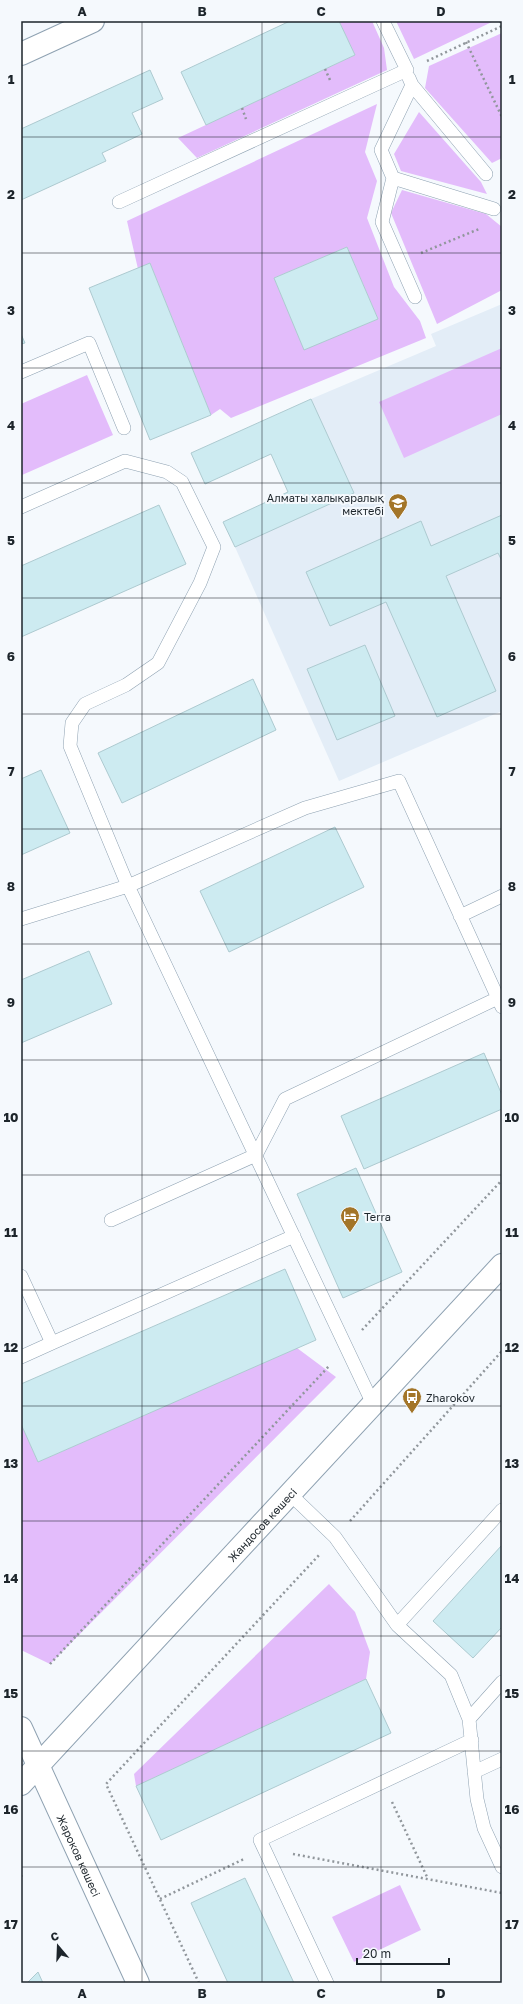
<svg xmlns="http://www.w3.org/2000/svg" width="523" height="2004" viewBox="0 0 523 2004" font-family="'Golos Text',sans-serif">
	<rect width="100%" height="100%" fill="#f5f9fd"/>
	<!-- built -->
	<path fill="#e3edf7" d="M502,304V711L339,781L235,547L354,493L311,399L436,346L431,334Z"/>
	<!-- green -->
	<path fill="#e3bcfb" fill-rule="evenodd" d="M339,21H372L384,48L387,70L197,158L178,138L355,55Z
		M396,21H494L414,59Z
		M502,33V158L492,163L425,88L429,66Z
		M377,104L365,152L377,181L367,218L394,287L420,321L426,338L231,418L220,409L211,415L150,263L138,269L127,221ZM347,247L378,319L304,349L274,278Z
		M419,112L481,182L487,194L401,171L394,154Z
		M402,190L486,214L502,227V290L437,324L391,213Z
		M502,348V414L404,458L379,402Z
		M87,375L113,435L22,475L21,404Z
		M297,1348L336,1377L50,1664L21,1650V1424L38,1462Z
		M329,1584L355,1612L370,1652L366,1679L136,1786L134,1774Z
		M400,1885L421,1930L354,1962L332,1917Z"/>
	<!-- building -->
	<path fill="#cdebf1" stroke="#adcad0" d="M290,21H339L355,55L206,125L181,72Z
		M150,70L163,99L132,113L142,134L102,153L106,161L21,200V129Z
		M347,247L378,319L304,350L274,278Z
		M150,263L211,415L150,440L89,288Z
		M21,334L25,343L21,344Z
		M311,399L354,493L235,547L223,522L288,492L271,454L205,484L191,453Z
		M159,505L186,564L21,637V566Z
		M502,515V561L498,553L446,576L496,691L437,717L386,602L330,626L306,572L421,521L431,546Z
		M365,645L395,716L337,740L307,669Z
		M253,679L276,730L122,803L98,753Z
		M41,770L70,833L21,855V779Z
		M335,827L364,887L229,952L200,891Z
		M89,951L112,1004L21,1043V980Z
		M484,1053L502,1095V1109L364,1169L341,1116Z
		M356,1168L402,1272L343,1298L297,1194Z
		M285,1269L316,1340L38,1462L21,1424V1384Z
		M502,1545V1627L473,1658L433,1621Z
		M366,1679L391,1733L161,1840L136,1786Z
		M245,1878L294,1983H228L191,1903Z
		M38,1972L43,1983H27Z"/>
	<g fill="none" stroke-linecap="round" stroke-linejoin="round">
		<!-- lane casing -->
		<g stroke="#8fa2b2" stroke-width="14">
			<path id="lane" d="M409,78L412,85L486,174
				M412,85L381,150L393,178L494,209
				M393,178L382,222L415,297
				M119,202L407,70L383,21
				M21,372L89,343L124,428
				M21,507L125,461L167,472L182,482L214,547L200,583L158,663L126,685L85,704L72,723L70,746L128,886L373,1404
				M460,916L502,896
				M21,919L128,886L305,808L399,781L502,1007
				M111,1220L256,1155L285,1099L498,998
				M21,1276L52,1343L21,1357
				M52,1343L294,1236
				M290,1494L335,1537L397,1625L451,1675L469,1719L477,1799L484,1828L502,1867
				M397,1625L502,1510
				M469,1719L502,1682
				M474,1772L502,1759
				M327,1983L260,1840L472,1740"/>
		</g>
		<!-- secondary casing -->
		<g stroke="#8fa2b2" stroke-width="24">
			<g id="secondary">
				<path d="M21,54L93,21"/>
				<path id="s1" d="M21,1728L138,1983"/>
				<path id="s2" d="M21,1784L502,1265"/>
			</g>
		</g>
		<!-- path -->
		<path stroke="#91979c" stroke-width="2.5" stroke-dasharray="2 3" stroke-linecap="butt" d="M500,21L502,25
			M466,42L502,117
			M427,61L502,26
			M325,69L330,80
			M242,108L246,119
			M421,253L479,229
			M362,1330L502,1180
			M350,1521L502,1351
			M50,1664L330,1365
			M392,1802L428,1879
			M293,1854L502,1893
			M21,1876L22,1875
			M160,1899L244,1859
			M199,1983L106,1784L320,1554"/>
		<!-- lane -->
		<use href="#lane" stroke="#fff" stroke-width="13"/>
		<!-- secondary -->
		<use href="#secondary" stroke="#fff" stroke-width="22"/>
	</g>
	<!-- grid -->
	<path fill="none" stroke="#1d252b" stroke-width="1" stroke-opacity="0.55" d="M142,21V1983M262,21V1983M381,21V1983M21,137H502M21,253H502M21,368H502M21,483H502M21,598H502M21,714H502M21,829H502M21,944H502M21,1060H502M21,1175H502M21,1290H502M21,1406H502M21,1521H502M21,1636H502M21,1751H502M21,1867H502"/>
	<!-- icons -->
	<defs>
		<g id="school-pin" transform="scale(1)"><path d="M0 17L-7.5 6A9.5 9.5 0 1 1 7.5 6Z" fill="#a37528" stroke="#f5f9fd"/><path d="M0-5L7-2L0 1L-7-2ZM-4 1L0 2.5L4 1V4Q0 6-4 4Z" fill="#fff"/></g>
		<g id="hotel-pin" transform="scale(1)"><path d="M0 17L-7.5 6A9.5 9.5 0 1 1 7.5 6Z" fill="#a37528" stroke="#f5f9fd"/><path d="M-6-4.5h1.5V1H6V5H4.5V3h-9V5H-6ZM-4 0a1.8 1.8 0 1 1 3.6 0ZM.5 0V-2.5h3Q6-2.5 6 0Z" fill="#fff"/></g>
		<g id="bus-pin" transform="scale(1)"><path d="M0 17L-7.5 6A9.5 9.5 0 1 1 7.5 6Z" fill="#a37528" stroke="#f5f9fd"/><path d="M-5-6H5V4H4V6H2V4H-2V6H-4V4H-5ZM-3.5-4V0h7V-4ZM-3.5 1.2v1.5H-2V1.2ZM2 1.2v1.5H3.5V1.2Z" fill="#fff"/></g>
	</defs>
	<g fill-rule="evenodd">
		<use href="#school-pin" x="398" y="503"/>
		<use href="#hotel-pin" x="350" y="1216"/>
		<use href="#bus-pin" x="412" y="1397"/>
	</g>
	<g text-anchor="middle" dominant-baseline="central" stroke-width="4" stroke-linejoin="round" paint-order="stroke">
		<!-- poi labels -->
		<g font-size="11" fill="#1d252b" stroke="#f5f9fd" text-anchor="start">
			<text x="384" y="497" text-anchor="end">Алматы халықаралық<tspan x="384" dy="13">мектебі</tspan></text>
			<text x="364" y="1216">Terra</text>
			<text x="426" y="1397">Zharokov</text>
		</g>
		<!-- street labels -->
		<g font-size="11" fill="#1d252b" stroke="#f5f9fd">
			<text stroke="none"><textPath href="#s2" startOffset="354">Жандосов көшесі</textPath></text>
			<text stroke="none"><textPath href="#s1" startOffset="140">Жароков көшесі</textPath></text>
		</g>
	</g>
	<!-- border -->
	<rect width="523" height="2004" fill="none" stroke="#f5f9fd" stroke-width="44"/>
	<!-- north arrow -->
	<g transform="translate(58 1946) rotate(341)" stroke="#f5f9fd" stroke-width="3" paint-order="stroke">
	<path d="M0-3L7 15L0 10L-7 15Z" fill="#1d252b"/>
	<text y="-6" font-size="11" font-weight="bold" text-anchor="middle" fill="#1d252b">С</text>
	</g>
	<!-- scale -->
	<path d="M357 1958v6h92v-6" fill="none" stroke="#1d252b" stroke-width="2"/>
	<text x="363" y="1958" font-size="12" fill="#1d252b" stroke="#f5f9fd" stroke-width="3" paint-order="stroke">20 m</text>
	<rect x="22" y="22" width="479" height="1960" fill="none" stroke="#1d252b" stroke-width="1.5"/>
	<g font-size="13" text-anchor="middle" font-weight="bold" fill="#1d252b">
		<text x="82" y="16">A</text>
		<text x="202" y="16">B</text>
		<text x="321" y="16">C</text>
		<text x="441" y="16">D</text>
		<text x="11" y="84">1</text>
		<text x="512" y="84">1</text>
		<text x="11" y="199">2</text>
		<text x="512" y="199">2</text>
		<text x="11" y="315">3</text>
		<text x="512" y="315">3</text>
		<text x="11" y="430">4</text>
		<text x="512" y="430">4</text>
		<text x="11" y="545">5</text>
		<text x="512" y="545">5</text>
		<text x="11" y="661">6</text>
		<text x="512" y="661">6</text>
		<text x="11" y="776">7</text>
		<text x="512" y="776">7</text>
		<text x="11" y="891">8</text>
		<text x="512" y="891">8</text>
		<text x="11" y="1007">9</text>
		<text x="512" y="1007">9</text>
		<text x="11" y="1122">10</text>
		<text x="512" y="1122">10</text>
		<text x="11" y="1237">11</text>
		<text x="512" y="1237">11</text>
		<text x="11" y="1352">12</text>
		<text x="512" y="1352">12</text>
		<text x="11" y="1468">13</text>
		<text x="512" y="1468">13</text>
		<text x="11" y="1583">14</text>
		<text x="512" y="1583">14</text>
		<text x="11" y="1698">15</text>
		<text x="512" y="1698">15</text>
		<text x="11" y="1814">16</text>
		<text x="512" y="1814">16</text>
		<text x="11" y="1929">17</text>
		<text x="512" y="1929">17</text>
		<text x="82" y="1998">A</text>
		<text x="202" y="1998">B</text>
		<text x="321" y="1998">C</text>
		<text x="441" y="1998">D</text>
	</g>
</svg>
